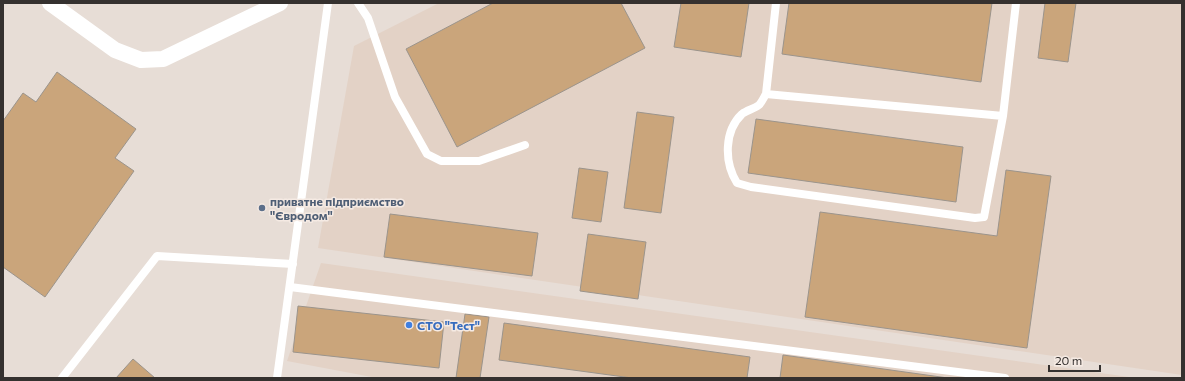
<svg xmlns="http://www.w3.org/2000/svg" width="1185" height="381" viewBox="0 0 1185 381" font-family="Commissioner,sans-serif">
	<rect width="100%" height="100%" fill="#e7ddd6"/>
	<!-- built -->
	<path fill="#e3d2c6" d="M439,3H1182V375L318,248L354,46Z
		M321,263L1136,378H377L287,361Z"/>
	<!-- building -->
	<path fill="#caa57b" stroke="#9b948c" d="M493,3H621L645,48L457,147L406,49Z
		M681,3H749L741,57L674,47Z
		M789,3H992L981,82L782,54Z
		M1045,3H1076L1068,62L1038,58Z
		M57,72L136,129L115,158L134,171L45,297L3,267V121L23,93L36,102Z
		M637,112L674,117L661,213L624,208Z
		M756,119L963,147L956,202L748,173Z
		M579,168L608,172L601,222L572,218Z
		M1006,170L1051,176L1027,348L805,317L820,212L997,236Z
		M390,214L538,233L532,276L384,257Z
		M588,234L646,242L638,299L580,291Z
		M298,306L444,322L439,368L293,352Z
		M465,314L489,317L480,378H456Z
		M504,323L750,357L747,378H632L499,360Z
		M783,355L948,378H780Z
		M133,359L155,378H116Z"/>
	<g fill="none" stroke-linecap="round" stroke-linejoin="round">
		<!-- service -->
		<path stroke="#fff" stroke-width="8" d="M358,3L368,18L395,97L427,154L441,161H479L525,145
			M766,94L1003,116L984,217L975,218L751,187L737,183C724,162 724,131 742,114C747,110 754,109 759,105C762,102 764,97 766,94L776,3
			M1003,116L1016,3
			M290,287L1005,378
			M62,378L157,256L293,264
			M277,378L328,3"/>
		<!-- minor -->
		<path stroke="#fff" stroke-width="16" d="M50,3L115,50L141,60L163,59L280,3"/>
	</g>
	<!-- markers -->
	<circle fill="#5c6f8a" stroke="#f5eae3" stroke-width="1.5" cx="262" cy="208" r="4"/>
	<circle fill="#3f7fe0" stroke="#f5eae3" stroke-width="1.5" cx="409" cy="325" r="4"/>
	<g text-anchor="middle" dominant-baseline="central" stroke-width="3" stroke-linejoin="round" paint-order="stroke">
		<!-- service labels -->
		<g font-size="12" font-weight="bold" fill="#4e5e75" stroke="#f5eae3" text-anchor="start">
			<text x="270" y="201">приватне підприємство<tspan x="270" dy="14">"Євродом"</tspan></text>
		</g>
		<!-- shop labels -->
		<g font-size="12" font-weight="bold" fill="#366cbe" stroke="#f5eae3" text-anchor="start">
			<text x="417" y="325">СТО "Тест"</text>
		</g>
	</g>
	<!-- border -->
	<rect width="1185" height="381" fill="none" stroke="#35312f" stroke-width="8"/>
	<!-- scale -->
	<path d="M1049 365v6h51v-6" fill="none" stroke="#35312f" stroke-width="2"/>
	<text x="1055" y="365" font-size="12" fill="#35312f" stroke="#f5eae3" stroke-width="3" paint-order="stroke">20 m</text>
</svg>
